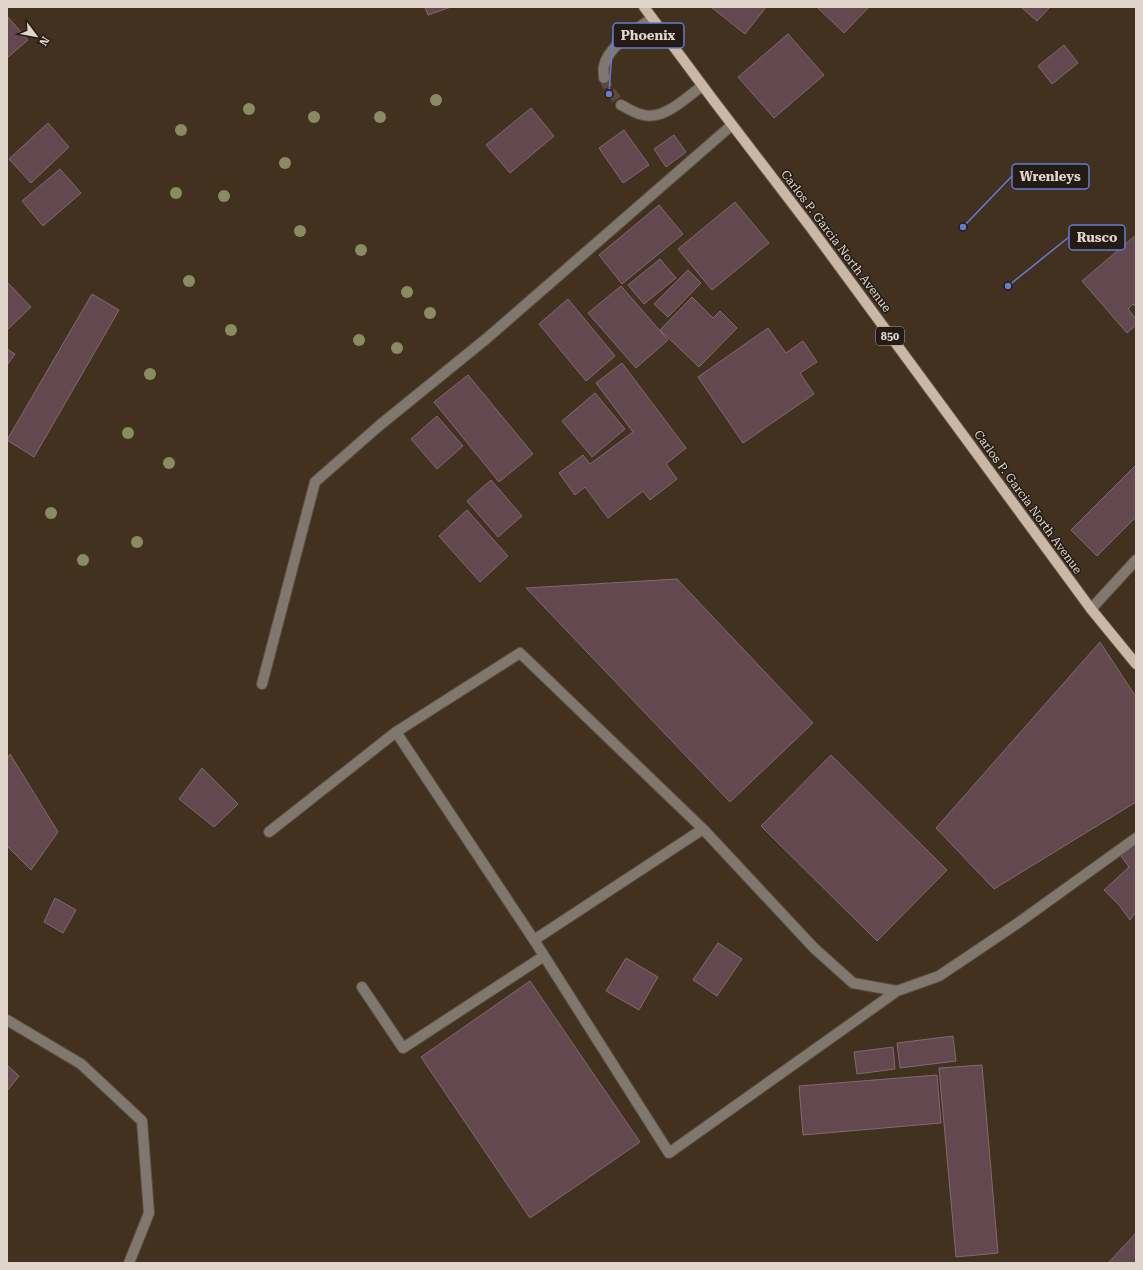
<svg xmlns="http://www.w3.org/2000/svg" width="1143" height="1270" viewBox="0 0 1143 1270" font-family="'Roboto Serif',serif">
	<rect width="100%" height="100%" fill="#433120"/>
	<!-- building -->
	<path fill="#634850" stroke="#846870" d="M425,7H451L428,15Z
		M711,7H766L745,34Z
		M817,7H869L844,33Z
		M1021,7H1050L1037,21Z
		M7,16L28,40L7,58Z
		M788,34L824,75L774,118L738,77Z
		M1064,45L1078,63L1052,84L1038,66Z
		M531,108L554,136L510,173L486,145Z
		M48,123L69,147L31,183L9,159Z
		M624,130L649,165L623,183L599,148Z
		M674,135L686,152L666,167L654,149Z
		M60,169L81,193L43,226L22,201Z
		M735,202L769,243L712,290L678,249Z
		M659,205L683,234L622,284L599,255Z
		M1136,235V307L1133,304L1128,309L1136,319V325L1127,333L1082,281Z
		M660,259L676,278L644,304L628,285Z
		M688,270L701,283L668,317L654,304Z
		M7,282L31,307L7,330Z
		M621,286L668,340L636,368L588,313Z
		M92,294L119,310L34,457L7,440Z
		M692,297L713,318L720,311L737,328L699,367L660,330Z
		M568,299L615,356L586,381L539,324Z
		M768,328L786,353L803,341L817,362L800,373L814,394L743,443L698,377Z
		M7,349L15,354L7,365Z
		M622,363L686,448L666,464L677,479L650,500L643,491L608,518L585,487L575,495L559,473L583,455L590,464L633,432L596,383Z
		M468,375L533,454L499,482L434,402Z
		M595,393L625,429L592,457L562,421Z
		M437,416L463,446L437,469L411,439Z
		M1136,465V517L1097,556L1071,530Z
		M491,480L522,516L498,537L467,501Z
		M467,510L508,556L480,582L439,536Z
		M677,579L813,723L730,802L526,588Z
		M1100,642L1136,697V802L994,889L936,828Z
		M10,754L58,832L31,870L7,846V759Z
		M831,755L947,870L877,941L761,826Z
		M202,768L238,804L214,827L179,799Z
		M1136,844V912L1130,920L1119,905L1104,890L1129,867L1121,856Z
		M55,898L76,910L63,933L44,922Z
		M718,943L742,959L717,996L693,980Z
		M626,958L658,977L639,1010L606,991Z
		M530,981L640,1142L530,1218L421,1057Z
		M953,1036L956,1061L900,1068L897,1043Z
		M893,1047L895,1069L857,1074L854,1052Z
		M7,1065L19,1076L7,1091Z
		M982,1065L998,1253L956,1257L939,1068Z
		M937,1075L941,1123L803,1135L799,1086Z
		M1136,1233V1263H1108Z"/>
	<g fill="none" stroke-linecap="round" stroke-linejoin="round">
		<!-- minor-tunnel -->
		<path stroke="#5b4a3a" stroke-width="10" stroke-dasharray="10 5" stroke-linecap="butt" d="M604,78L608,88L621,105"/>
		<!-- minor casing -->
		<g stroke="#5f4f3f" stroke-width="12">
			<path id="minor" d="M604,78C604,74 603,69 604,66C608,46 637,29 652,18
				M621,105C629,109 636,114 644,115C664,120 687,97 702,86
				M1091,609L1136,560
				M262,684L315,482L380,425L486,339L732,125
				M396,732L534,940L669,1153L897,991L939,976L1018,923L1136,838
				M269,832L396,732L520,653L703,829L814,948L853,983L897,991
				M534,940L703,829
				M362,987L403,1048L544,956
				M7,1020L81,1064L142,1121L149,1213L129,1263"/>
		</g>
		<!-- major casing -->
		<g stroke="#5f4f3f" stroke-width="12">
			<path id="major" d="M644,7L714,101L811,228L1091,609L1136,664"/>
		</g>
		<!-- minor -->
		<use href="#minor" stroke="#80776e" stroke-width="10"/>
		<!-- major -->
		<use href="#major" stroke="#cab7a6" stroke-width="10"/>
	</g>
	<!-- trees -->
	<g fill="#898c61">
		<circle cx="436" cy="100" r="6"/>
		<circle cx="249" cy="109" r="6"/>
		<circle cx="314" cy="117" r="6"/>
		<circle cx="380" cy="117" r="6"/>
		<circle cx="181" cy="130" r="6"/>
		<circle cx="285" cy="163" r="6"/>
		<circle cx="176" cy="193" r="6"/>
		<circle cx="224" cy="196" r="6"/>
		<circle cx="300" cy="231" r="6"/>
		<circle cx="361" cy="250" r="6"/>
		<circle cx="189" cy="281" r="6"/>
		<circle cx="407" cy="292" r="6"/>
		<circle cx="430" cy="313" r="6"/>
		<circle cx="231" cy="330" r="6"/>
		<circle cx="359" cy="340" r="6"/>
		<circle cx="397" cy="348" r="6"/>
		<circle cx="150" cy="374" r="6"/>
		<circle cx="128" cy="433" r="6"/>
		<circle cx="169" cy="463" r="6"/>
		<circle cx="51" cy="513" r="6"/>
		<circle cx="137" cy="542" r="6"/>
		<circle cx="83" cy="560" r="6"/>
	</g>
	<g text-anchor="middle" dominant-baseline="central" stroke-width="3" stroke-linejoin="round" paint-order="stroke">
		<!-- shield labels -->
		<rect fill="#231b14" stroke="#a89d94" stroke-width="1" x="876" y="327" width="28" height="18" rx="3"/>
		<g font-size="11" font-weight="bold" fill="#e1d5cb">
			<text x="890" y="336">850</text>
		</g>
		<!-- street labels -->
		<g font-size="12" fill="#e1d5cb" stroke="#231b14">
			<text transform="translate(836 241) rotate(53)">Carlos P. Garcia North Avenue</text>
			<text transform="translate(1028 502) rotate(54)">Carlos P. Garcia North Avenue</text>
		</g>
	</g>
	<!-- callouts -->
	<path fill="none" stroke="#627dd3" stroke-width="1.5" d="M609 94L613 35M963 227L1012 176M1008 286L1069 237"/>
	<g fill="#627dd3" stroke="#231b14" stroke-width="1.5">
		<circle cx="609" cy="94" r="4"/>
		<circle cx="963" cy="227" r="4"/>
		<circle cx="1008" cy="286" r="4"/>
	</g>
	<g fill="#231b14" stroke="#627dd3" stroke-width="1.5">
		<rect x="613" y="23" width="71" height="25" rx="4"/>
		<rect x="1012" y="164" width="77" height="25" rx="4"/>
		<rect x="1069" y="225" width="56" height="25" rx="4"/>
	</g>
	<g font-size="13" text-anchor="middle" font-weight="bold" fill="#e1d5cb">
		<text x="648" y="40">Phoenix</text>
		<text x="1050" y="181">Wrenleys</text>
		<text x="1097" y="242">Rusco</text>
	</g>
	<!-- border -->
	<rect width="1143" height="1270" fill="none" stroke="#e1d5cb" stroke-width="16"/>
	<!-- north arrow -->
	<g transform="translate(36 36) rotate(122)" stroke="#231b14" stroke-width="3" paint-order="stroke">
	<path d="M0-3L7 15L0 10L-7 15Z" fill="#e1d5cb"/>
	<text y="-6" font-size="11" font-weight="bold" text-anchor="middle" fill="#e1d5cb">N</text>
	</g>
</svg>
